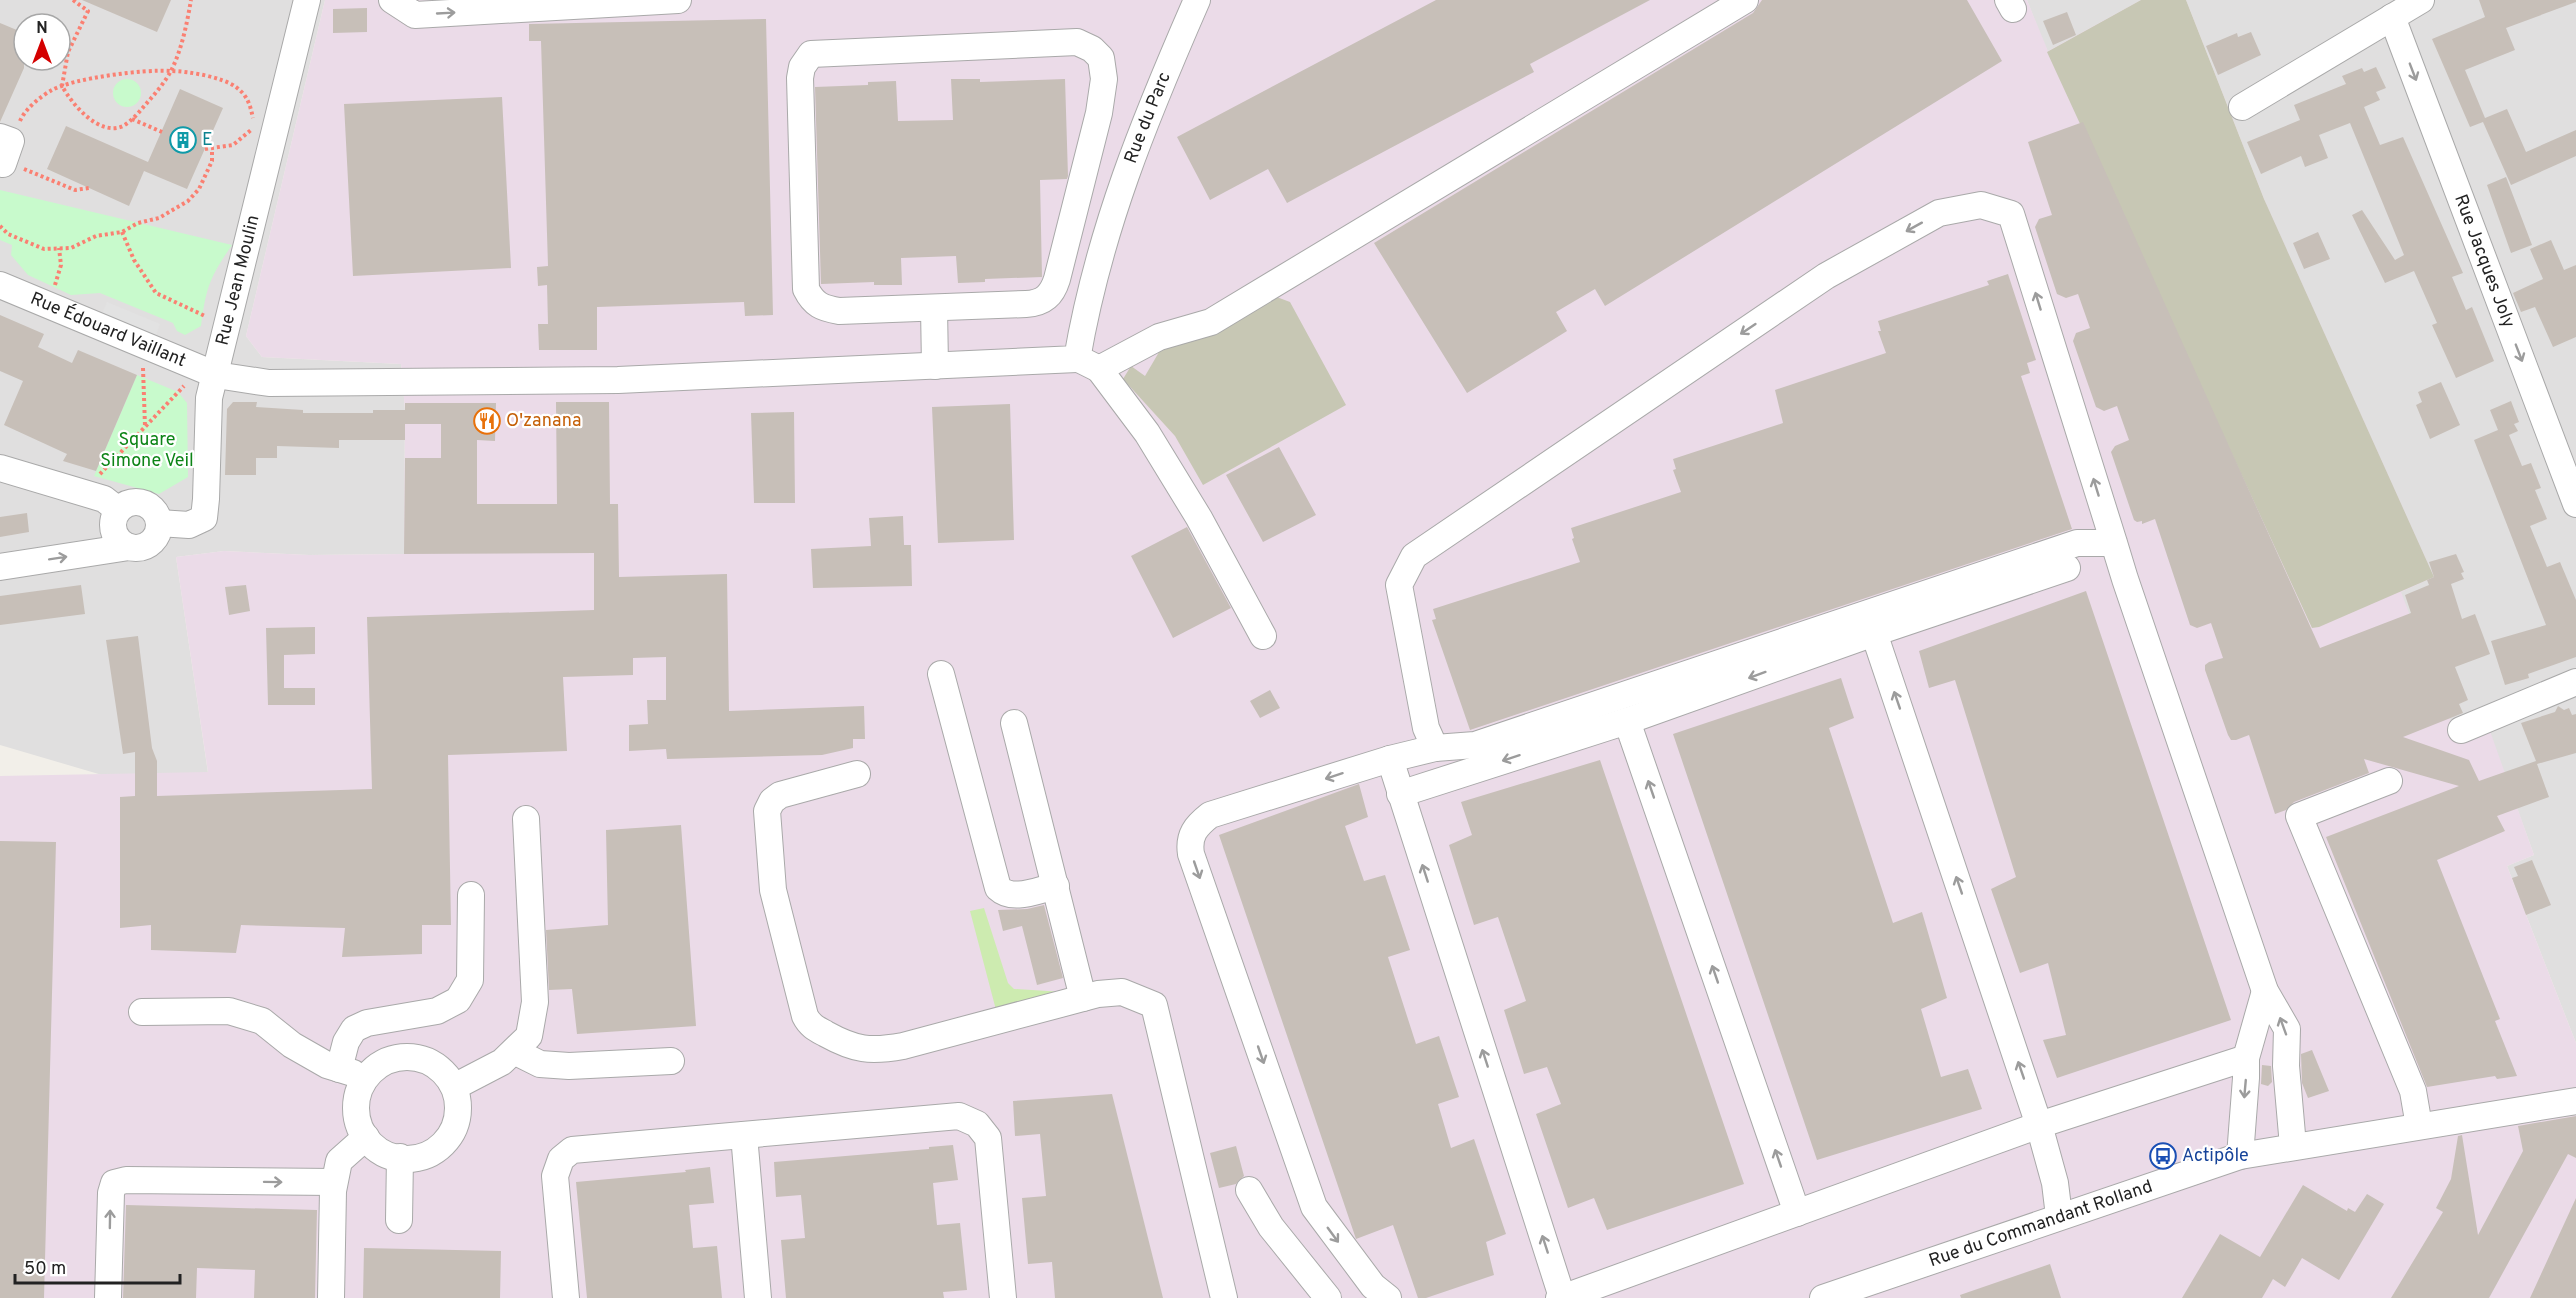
<svg xmlns="http://www.w3.org/2000/svg" width="2576" height="1298" viewBox="0 0 2576 1298" font-family="Overpass,sans-serif">
	<rect width="100%" height="100%" fill="#f2efe9"/>
	<!-- residential -->
	<path fill="#e0dfdf" fill-rule="evenodd" d="M0,0H325L246,336L262,357L401,364L405,410L404,554L309,555L224,551L176,557L208,773L102,775L0,745ZM24,24H60V60H24Z
		M2027,0H2141L2047,52Z
		M2186,0H2576V1043L2507,866L2534,855L2489,731L2459,744L2400,592L2264,199Z"/>
	<!-- industrial -->
	<path fill="#ebdbe8" d="M325,0H2027L2048,51L2141,0H2186L2264,199L2434,577L2401,592L2459,743L2490,731L2534,855L2507,866L2576,1043V1298H0V776L208,772L176,557L224,551L309,555L404,554L405,410L401,364L262,357L246,336Z"/>
	<!-- construction -->
	<path fill="#c7c7b4" d="M2141,0H2186L2264,199L2434,577L2319,627L2312,628L2047,52Z
		M1274,296L1290,302L1346,405L1203,485L1175,436L1123,379L1131,366L1145,376L1162,347Z"/>
	<!-- grass -->
	<path fill="#cdebb0" d="M984,908L1008,983L1014,989L1064,992L996,1010L970,911Z"/>
	<!-- park -->
	<path fill="#c8facc" d="M113 93a14 14 0 1 1 28 0a14 14 0 1 1-28 0Z
		M0,190L232,245C210,277 206,287 201,326L185,335L177,331L173,323L100,293L71,295L28,275L11,255L12,245L0,240Z
		M137,375L178,392L187,403L188,477L159,494L94,476Z"/>
	<!-- parking -->
	<path fill="#e2e2e2" d="M107,302L160,324L154,341L100,318Z"/>
	<!-- building -->
	<path fill="#c7bfb8" d="M82,0H171L157,32Z
		M1436,0H1650L1530,64L1534,72L1287,203L1268,169L1210,200L1177,137Z
		M1762,0H1967L2002,61L1605,306L1595,289L1556,312L1567,331L1467,393L1374,243L1753,13Z
		M2479,0H2576V2L2506,28L2515,50L2465,70L2485,118L2507,109L2526,152L2576,130V156L2511,185L2483,122L2470,127L2432,39L2485,17Z
		M367,8V32L333,33V9Z
		M2067,12L2076,35L2053,45L2043,21Z
		M766,19L773,315L745,316L744,302L597,307V350H539L538,324H548L547,285L538,286L537,267L548,266L541,41H529V24Z
		M0,23L24,33V68L0,122Z
		M2251,32L2261,55L2218,75L2206,46L2237,33L2238,37Z
		M2376,67L2386,88L2376,92L2380,100L2364,107L2380,145L2403,137L2463,273L2452,277L2466,310L2472,307L2494,361L2456,378L2432,325L2437,323L2414,271L2385,283L2352,215L2362,210L2395,260L2404,255L2350,123L2319,135L2328,158L2305,167L2301,156L2261,174L2247,142L2300,120L2294,105L2346,84L2342,76L2362,68L2364,72Z
		M951,79H980V82L1065,79L1068,176L1067,179L1040,180L1042,277L985,279V282L958,283L956,256L901,258L902,285H874V282L821,284L815,87L868,85V82L896,81L898,121L953,120Z
		M180,89L223,108L187,189L144,171L129,206L47,169L66,126L148,162Z
		M502,97L511,268L353,276L344,104Z
		M2083,122L2320,648L2411,613L2405,595L2429,585L2427,580L2434,577L2429,562L2456,554L2464,572L2461,573L2464,579L2451,584L2462,619L2475,614L2490,654L2455,667L2468,700L2459,704L2463,713L2403,737L2469,760L2479,781L2536,761L2521,723L2555,712L2558,706L2564,710L2569,708L2572,715L2576,714V753L2537,764L2549,797L2497,816L2505,831L2437,860L2500,1019L2495,1021L2517,1076L2497,1079L2495,1076L2427,1087L2326,837L2459,786L2364,759L2369,773L2294,802L2286,810L2275,814L2249,735L2236,740H2231L2228,735L2205,670V665L2209,662L2223,658L2211,623L2197,628L2190,625L2155,519L2142,524V521L2137,522L2134,520L2111,452L2115,446L2129,440L2117,406L2104,411L2096,407L2073,341L2076,333L2090,328L2078,294L2066,298L2057,294L2035,227L2039,219L2052,215L2028,142Z
		M2506,177L2532,245L2511,253L2487,185Z
		M2318,232L2330,259L2304,269L2293,243Z
		M2551,240L2564,270L2576,265V337L2553,347L2535,307L2521,312L2513,293L2543,279L2530,249Z
		M2008,274L2036,360L2027,363L2030,373L2021,376L2072,529L1470,730L1432,620L1436,619L1433,609L1580,562L1572,539L1574,538L1571,528L1681,492L1673,470L1676,469L1673,459L1783,423L1775,390L1886,353L1878,331H1881L1878,321L1989,285L1987,281Z
		M0,315L44,334L38,347L72,363L78,350L137,375L96,471L63,461L67,454L4,425L23,381L0,371Z
		M2441,382L2460,425L2430,439L2416,405L2422,402L2418,392Z
		M2511,401L2519,422L2514,424L2518,431L2509,435L2522,466L2531,463L2541,488L2535,490L2547,519L2530,526L2547,567L2560,562L2576,600V657L2528,674L2529,678L2505,685L2491,641L2546,625L2474,440L2498,430L2490,410Z
		M233,402H257L256,407L303,410V413H373V410H405V403H496L495,441L477,440V504H557L556,402H609L610,504H618L619,577L727,574L729,711L864,706L865,739H853V748L822,755L667,759L666,749L629,751V725L648,724L647,700H666V657L633,658V675L563,677L567,751L448,755L451,925H422V954L342,957L345,928L241,925L236,953L151,950V925L120,928V797L135,796V752L123,754L106,640L138,636L152,748L157,761V796L372,789L367,617L594,610V553L404,554L405,458H441V424H405V440H339V448L277,446V458H256V475H225L227,409Z
		M1010,404L1014,540L938,543L932,407Z
		M794,412L795,503H754L751,413Z
		M1279,447L1316,515L1263,542L1226,475Z
		M27,513L29,532L0,537V517Z
		M903,516L904,545H911L912,586L813,588L811,549L871,546L869,518Z
		M1187,527L1231,608L1173,638L1131,556Z
		M81,585L85,614L0,625V596Z
		M246,585L250,611L229,615L225,587Z
		M2086,591L2231,1020L2057,1078L2043,1040L2066,1035L2048,963L2020,973L1991,889L2016,877L1955,680L1929,688L1919,651Z
		M315,627V654L284,655V688H315V705H268L266,628Z
		M1841,678L1854,718L1829,728L1893,923L1922,912L1947,998L1921,1009L1941,1077L1968,1069L1982,1109L1817,1160L1673,734Z
		M1270,690L1280,708L1260,718L1250,701Z
		M1600,760L1744,1184L1607,1230L1594,1198L1568,1208L1536,1114L1561,1104L1547,1067L1524,1074L1504,1010L1526,1001L1498,917L1474,925L1449,845L1472,835L1461,802Z
		M1359,784L1368,817L1345,826L1364,881L1385,875L1410,950L1388,957L1416,1044L1439,1036L1459,1097L1438,1104L1451,1148L1474,1139L1506,1234L1486,1242L1494,1275L1426,1298H1418L1393,1225L1356,1239L1219,835Z
		M681,825L696,1026L577,1034L572,989L549,990L546,930L608,925L606,830Z
		M0,841L56,842L44,1298H0Z
		M2532,860L2551,905L2526,915L2512,878L2518,876L2514,867Z
		M1044,905L1063,978L1037,985L1022,926L1003,931L998,910L1027,909Z
		M2312,1050L2329,1091L2308,1098L2302,1083L2301,1054Z
		M2262,1065L2271,1066L2272,1082L2268,1086L2261,1084Z
		M1112,1094L1163,1298H1055L1052,1262L1028,1264L1022,1198L1046,1196L1040,1134L1015,1136L1013,1101Z
		M2576,1116V1158L2568,1154L2489,1298H2391L2443,1212L2436,1208L2451,1179L2458,1136L2462,1135L2478,1235L2523,1151L2518,1126Z
		M953,1145L958,1180L933,1183L937,1225L960,1223L967,1290L943,1292L944,1298H786L781,1240L805,1238L801,1195L776,1197L774,1162L929,1149V1147Z
		M1236,1146L1244,1176L1236,1184L1219,1188L1210,1153Z
		M710,1167L714,1203L689,1205L693,1248L717,1246L722,1298H587L576,1182L686,1172L685,1170Z
		M2303,1185L2347,1211L2348,1208L2355,1212L2367,1194L2384,1204L2339,1280L2302,1258L2285,1287L2273,1279L2262,1298H2182L2220,1234L2260,1257Z
		M2576,1198V1298H2530Z
		M126,1205L317,1210L315,1298H254L255,1270L197,1268L196,1298H123Z
		M364,1248L501,1251L500,1298H363Z
		M2050,1264L2061,1298H1961L1960,1295Z"/>
	<g fill="none" stroke-linecap="round" stroke-linejoin="round">
		<!-- minor casing -->
		<g stroke="#a9a9a9" stroke-width="28">
			<g id="minor">
				<path d="M392,0L415,15L678,0"/>
				<path d="M2008,0L2013,9"/>
				<path id="s1" d="M2392,17L2576,504"/>
				<path d="M1077,42L1092,49L1101,58L1104,79L1099,113L1057,279C1052,295 1044,303 1026,304L839,311C822,308 814,305 806,289L800,78L802,67L811,54Z"/>
				<path d="M2242,107L2421,0"/>
				<path d="M0,137L11,141L3,164L0,163"/>
				<path id="s2" d="M0,285L216,375L269,383L618,380L1077,359C1099,230 1145,119 1197,0"/>
				<path d="M934,308L935,366"/>
				<path d="M1077,358L1099,369L1159,337L1211,322L1745,0"/>
				<path d="M1099,369L1147,433L1199,518L1263,636"/>
				<path d="M0,468L104,499L118,510"/>
				<circle cx="136" cy="525" r="23"/>
				<path id="s3" d="M159,523L189,525L204,518L206,499L209,398L307,0"/>
				<path d="M2114,543H2077L1475,745L1435,748L1426,728L1399,585L1414,556L1826,276L1939,213L1981,205L2011,214L2114,543L2125,579L2265,991L2287,1029L2286,1066L2293,1146"/>
				<path d="M0,567L129,547"/>
				<path d="M1874,633L2067,568"/>
				<path d="M941,674L998,888C1013,902 1037,890 1056,886"/>
				<path d="M1627,721L1874,633L2039,1125L2055,1183L2059,1216"/>
				<path d="M1014,723L1083,998"/>
				<path d="M2461,730L2576,682"/>
				<path d="M1390,759L1562,1297L1559,1298"/>
				<path d="M857,774L780,795L772,801L767,811L773,890L805,1016C810,1026 817,1029 826,1034C855,1050 870,1052 903,1046L1098,994L1122,992L1154,1005L1224,1298"/>
				<path d="M2389,781L2299,816L2413,1091L2419,1126"/>
				<path d="M1400,794L1627,721L1797,1213"/>
				<path d="M142,1012L229,1011L262,1021L292,1045L327,1065L353,1073"/>
				<path d="M514,1051L540,1064L569,1066L671,1061"/>
				<circle cx="407" cy="1108" r="51"/>
				<path d="M339,1069L346,1042L354,1029L367,1023L437,1011L458,1000L470,980L471,895"/>
				<path d="M454,1087L502,1062L529,1036L535,1002L526,819"/>
				<path d="M744,1135L758,1298"/>
				<path d="M2240,1156L2246,1078V1058L2265,991"/>
				<path d="M1249,1190L1271,1227L1328,1298"/>
				<path d="M399,1220L400,1157"/>
				<path d="M108,1298L111,1193L114,1183L126,1180L334,1182"/>
				<path d="M331,1298L333,1191L339,1161L366,1137"/>
				<path d="M566,1298L555,1176L561,1159L572,1150L959,1116L977,1124L988,1138L1003,1298"/>
				<path d="M1388,1298L1373,1286L1314,1207L1191,854C1188,835 1196,826 1210,815L1390,759L1435,748"/>
				<path d="M1562,1298L2039,1125L2246,1058"/>
				<path id="s4" d="M1823,1298L2240,1156L2576,1101"/>
			</g>
		</g>
		<!-- path -->
		<path stroke="#fa8072" stroke-width="4" stroke-dasharray="3 3" stroke-linecap="butt" d="M73,0L88,11L68,52L62,86C72,104 99,137 123,126C132,121 139,112 146,104C155,94 165,82 171,71C182,49 187,23 191,0
			M132,119L162,132
			M20,121C25,109 41,96 52,90C74,78 145,69 170,71C188,71 222,77 236,87C248,96 250,105 253,118
			M205,149L233,145L251,130
			M24,169L75,190L89,188
			M0,226L8,234L44,249L71,248L96,236L122,232L138,223L159,218L188,201L199,189L212,161V150
			M122,232L134,260L156,293L205,316
			M55,285L61,265L59,248
			M143,368L145,426
			M100,474L184,386"/>
		<!-- minor -->
		<use href="#minor" stroke="#fff" stroke-width="26"/>
	</g>
	<!-- one-way arrows -->
	<defs><path id="oneway-shaft" d="M-6 0H5M1.5-3L5.5 0L1.5 3" fill="none" stroke-width="1.6" stroke-linecap="round" stroke-linejoin="round" transform="scale(1.5)"/></defs>
	<g stroke="#9c9c9c">
		<use href="#oneway-shaft" transform="translate(446 13) rotate(-3)"/>
		<use href="#oneway-shaft" transform="translate(2413 72) rotate(69)"/>
		<use href="#oneway-shaft" transform="translate(1914 227) rotate(151)"/>
		<use href="#oneway-shaft" transform="translate(2038 301) rotate(-107)"/>
		<use href="#oneway-shaft" transform="translate(1748 329) rotate(146)"/>
		<use href="#oneway-shaft" transform="translate(2519 353) rotate(69)"/>
		<use href="#oneway-shaft" transform="translate(2096 487) rotate(-107)"/>
		<use href="#oneway-shaft" transform="translate(58 558) rotate(-9)"/>
		<use href="#oneway-shaft" transform="translate(1757 675) rotate(160)"/>
		<use href="#oneway-shaft" transform="translate(1897 700) rotate(-109)"/>
		<use href="#oneway-shaft" transform="translate(1511 758) rotate(162)"/>
		<use href="#oneway-shaft" transform="translate(1334 776) rotate(162)"/>
		<use href="#oneway-shaft" transform="translate(1651 789) rotate(-109)"/>
		<use href="#oneway-shaft" transform="translate(1197 870) rotate(71)"/>
		<use href="#oneway-shaft" transform="translate(1425 873) rotate(-108)"/>
		<use href="#oneway-shaft" transform="translate(1959 885) rotate(-109)"/>
		<use href="#oneway-shaft" transform="translate(1715 974) rotate(-109)"/>
		<use href="#oneway-shaft" transform="translate(2283 1026) rotate(-110)"/>
		<use href="#oneway-shaft" transform="translate(1261 1055) rotate(71)"/>
		<use href="#oneway-shaft" transform="translate(1485 1058) rotate(-108)"/>
		<use href="#oneway-shaft" transform="translate(2021 1070) rotate(-109)"/>
		<use href="#oneway-shaft" transform="translate(2245 1089) rotate(95)"/>
		<use href="#oneway-shaft" transform="translate(1778 1158) rotate(-109)"/>
		<use href="#oneway-shaft" transform="translate(273 1182) rotate(1)"/>
		<use href="#oneway-shaft" transform="translate(110 1219) rotate(-89)"/>
		<use href="#oneway-shaft" transform="translate(1333 1235) rotate(54)"/>
		<use href="#oneway-shaft" transform="translate(1545 1244) rotate(-108)"/>
	</g>
	<!-- icons -->
	<defs>
		<g id="building-ring" transform="scale(1.35)"><circle r="9.5" fill="#fff" stroke="#0f9aa8" stroke-width="1.5"/><path d="M-4-6H4V6H1V3H-1V6H-4ZM-2.5-4.3h1.7v1.8h-1.7ZM.8-4.3h1.7v1.8H.8ZM-2.5-1h1.7V.8h-1.7ZM.8-1h1.7V.8H.8Z" fill="#0f9aa8"/></g>
		<g id="restaurant-ring" transform="scale(1.35)"><circle r="9.5" fill="#fff" stroke="#e8710a" stroke-width="1.5"/><path d="M-5-6h1v4h1v-4h1v4h1v-4h1v5L-1.5 .5V6h-2V.5L-5-1ZM5-6V6H3V1.5H1.5Q1.5-4 5-6Z" fill="#e8710a"/></g>
		<g id="bus-ring" transform="scale(1.35)"><circle r="9.5" fill="#fff" stroke="#1a4fb4" stroke-width="1.5"/><path d="M-5-6H5V4H4V6H2V4H-2V6H-4V4H-5ZM-3.5-4V0h7V-4ZM-3.5 1.2v1.5H-2V1.2ZM2 1.2v1.5H3.5V1.2Z" fill="#1a4fb4"/></g>
	</defs>
	<g fill-rule="evenodd">
		<use href="#building-ring" x="183" y="140"/>
		<use href="#restaurant-ring" x="487" y="421"/>
		<use href="#bus-ring" x="2163" y="1156"/>
	</g>
	<g text-anchor="middle" dominant-baseline="central" stroke-width="4.5" stroke-linejoin="round" paint-order="stroke">
		<!-- street labels -->
		<g font-size="18" fill="#222" stroke="#fff">
			<text stroke="none"><textPath href="#s2" startOffset="1348">Rue du Parc</textPath></text>
			<text stroke="none"><textPath href="#s1" startOffset="261">Rue Jacques Joly</textPath></text>
			<text stroke="none"><textPath href="#s3" startOffset="288">Rue Jean Moulin</textPath></text>
			<text stroke="none"><textPath href="#s2" startOffset="117">Rue Édouard Vaillant</textPath></text>
			<text stroke="none"><textPath href="#s4" startOffset="230">Rue du Commandant Rolland</textPath></text>
		</g>
		<!-- culture labels -->
		<g font-size="18" fill="#0d838f" stroke="#fff" text-anchor="start">
			<text x="202" y="140">E</text>
		</g>
		<!-- food labels -->
		<g font-size="18" fill="#c56008" stroke="#fff" text-anchor="start">
			<text x="506" y="421">O'zanana</text>
		</g>
		<!-- park labels -->
		<g font-size="18" fill="#0c8416" stroke="#fff">
			<text x="147" y="440">Square<tspan x="147" dy="21">Simone Veil</tspan></text>
		</g>
		<!-- transit labels -->
		<g font-size="18" fill="#164399" stroke="#fff" text-anchor="start">
			<text x="2182" y="1156">Actipôle</text>
		</g>
	</g>
	<!-- north arrow -->
	<g transform="translate(42 42)"><circle r="28" fill="#ffffff" stroke="#a7a7a7" stroke-width="1.5"/>
	<path d="M0-4.5L10 22L0 15L-10 22Z" fill="#d40000"/>
	<text y="-9" font-size="16" font-weight="bold" text-anchor="middle" fill="#222222">N</text>
	</g>
	<!-- scale -->
	<path d="M15 1274v9h165v-9" fill="none" stroke="#222222" stroke-width="3"/>
	<text x="24" y="1274" font-size="18" fill="#222222" stroke="#ffffff" stroke-width="4.5" paint-order="stroke">50 m</text>
</svg>
